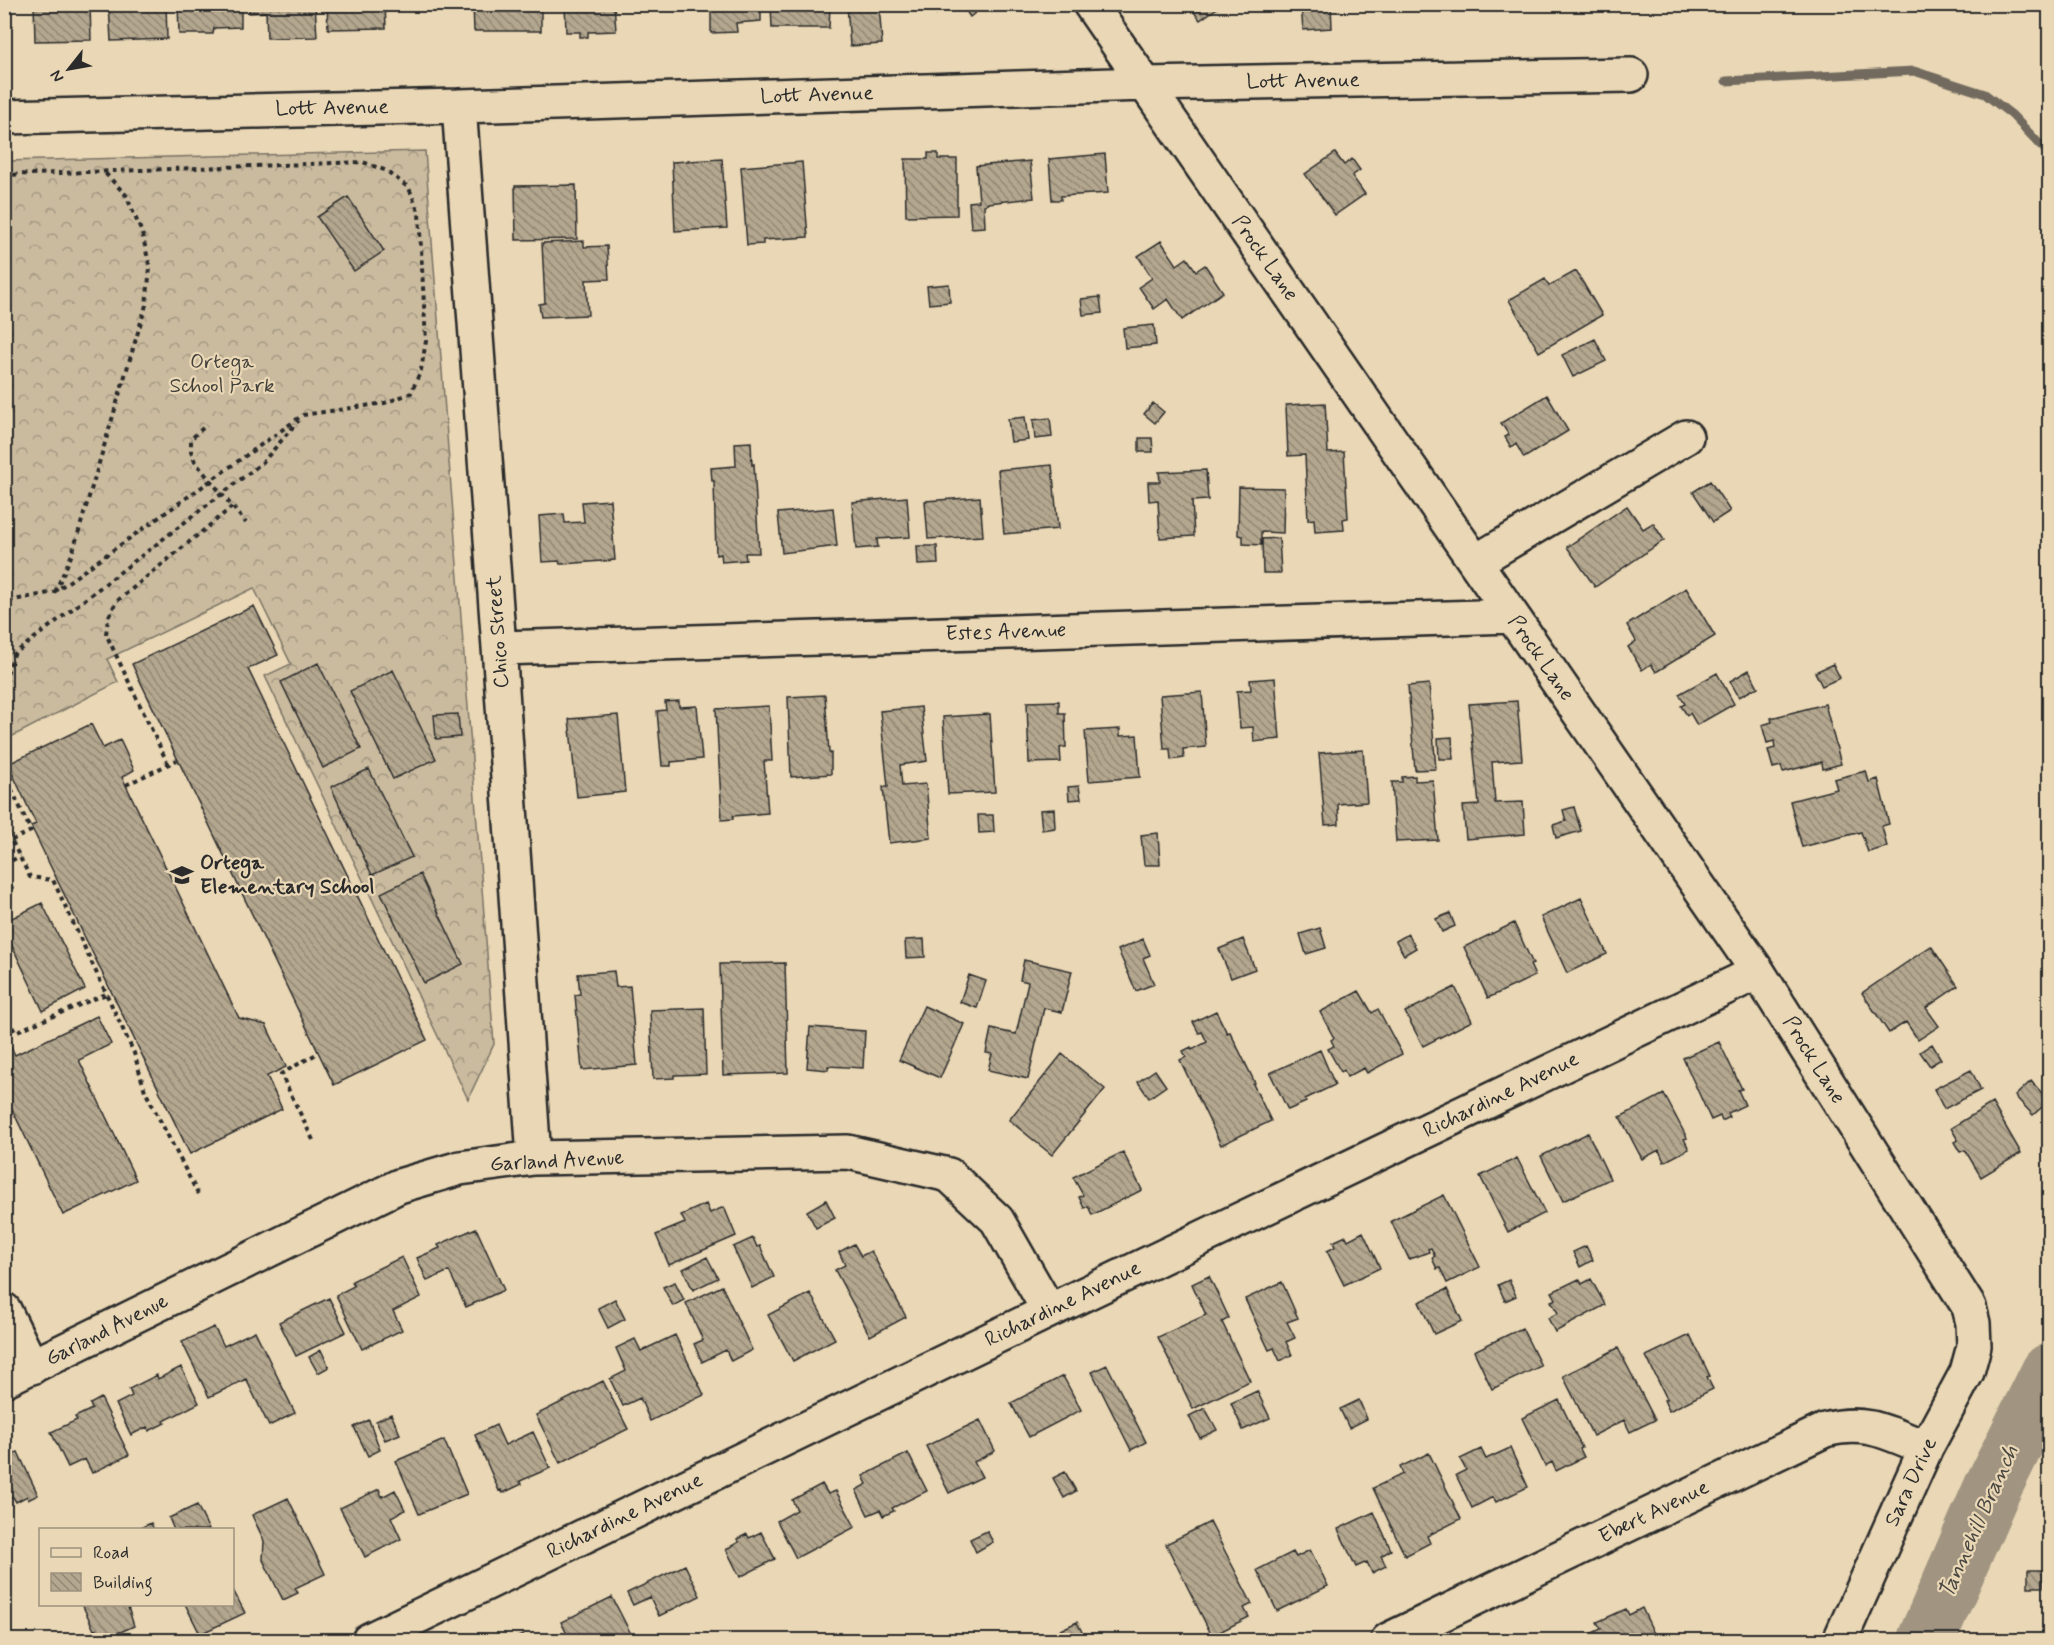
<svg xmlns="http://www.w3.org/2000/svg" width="2054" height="1645" viewBox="0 0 2054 1645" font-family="Mynerve,sans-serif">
	<defs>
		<pattern id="forest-crowns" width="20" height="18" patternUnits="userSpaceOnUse" patternTransform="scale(1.5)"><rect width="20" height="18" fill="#cabb9f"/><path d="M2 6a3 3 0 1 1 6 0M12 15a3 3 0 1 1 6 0" fill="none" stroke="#a49882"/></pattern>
		<pattern id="building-back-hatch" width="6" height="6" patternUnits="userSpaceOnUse" patternTransform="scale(1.5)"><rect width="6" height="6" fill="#b4a78f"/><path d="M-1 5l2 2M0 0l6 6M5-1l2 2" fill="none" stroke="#938875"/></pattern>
	</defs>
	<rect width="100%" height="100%" fill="#e9d7b5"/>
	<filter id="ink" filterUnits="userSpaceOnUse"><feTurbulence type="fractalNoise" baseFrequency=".0167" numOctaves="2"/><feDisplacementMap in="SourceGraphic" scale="12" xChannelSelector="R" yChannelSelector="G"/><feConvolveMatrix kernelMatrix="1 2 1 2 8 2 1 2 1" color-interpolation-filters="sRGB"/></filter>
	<g filter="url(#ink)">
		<!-- forest -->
		<path fill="url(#forest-crowns)" stroke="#7a7365" stroke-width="1.5" d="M425,151L494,1044L468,1099L265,676L291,664L254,588L107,659L118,682L5,740V161Z"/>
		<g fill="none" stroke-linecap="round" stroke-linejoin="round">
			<!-- stream -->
			<path stroke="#726b5f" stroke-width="9" d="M1726,81L1914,71L1985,94L2012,115L2050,155"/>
			<!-- river -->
			<path stroke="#a19581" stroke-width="58" d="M1926,1640L1992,1489L2050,1372"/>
		</g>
		<!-- building -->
		<path fill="url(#building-back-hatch)" stroke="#2b2b2b" stroke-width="1.5" d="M34,4H90L91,40L35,41Z
			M109,4H166L167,39L111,41Z
			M178,4H241V27L214,28L213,34H179Z
			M249,4H315L317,37L267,38L266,12L249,13Z
			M327,4H385L386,28L328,29Z
			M473,4H541V31H474Z
			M565,4H614L616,31L588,32V37H580V32H566Z
			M711,4H761V21L736,23L737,32L711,33Z
			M771,4H830L829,28H772Z
			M847,4H879L882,44L850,46Z
			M929,4H950L936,14Z
			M961,4H986L970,17Z
			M1188,4H1223L1200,20Z
			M1301,4H1331L1332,28L1303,30Z
			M928,153H938V159H957V215L906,216L905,159H928Z
			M1335,153L1344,165L1352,159L1360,170L1352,176L1365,194L1335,215L1305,174Z
			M1105,154L1108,193L1061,196V200H1052L1049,159Z
			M722,159L727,228L675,231L672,162Z
			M1030,161L1034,198L988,203V204L984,205L985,227L971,228L969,202L979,201L976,166Z
			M802,162L808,237L763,240V244L747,245L741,167Z
			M576,185L577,239L516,240L515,186Z
			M348,197L384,251L354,271L317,217Z
			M584,241V247L607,246L609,279L586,280L588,315L541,317L539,304L545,303L542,243Z
			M1161,241L1177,265L1187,258L1196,271L1205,265L1223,292L1182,320L1168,299L1154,309L1139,287L1152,278L1138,256Z
			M1576,271L1602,315L1539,352L1509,300L1545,279L1549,286Z
			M949,284L950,302L929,304L927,286Z
			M1100,297L1102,313L1083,315L1081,299Z
			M1154,325L1156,345L1125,348L1123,328Z
			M1595,339L1606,361L1573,377L1562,355Z
			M1547,395L1568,431L1524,458L1516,444L1511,447L1505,437L1509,435L1501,423Z
			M1153,403L1164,412L1155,423L1144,414Z
			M1325,403L1328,453L1344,452L1348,518L1343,519L1344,530L1315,532L1314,519L1308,520L1305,455L1288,456L1286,405Z
			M1025,417L1028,440L1011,442L1008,419Z
			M1050,418L1052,437L1035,439L1033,420Z
			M1139,438H1152L1153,452H1139Z
			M751,442L752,465L754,464L759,553H745L746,560L722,562L721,554L716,555L714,481H712L711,468L736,466L735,443Z
			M1052,465L1058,529L1004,534L998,470Z
			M1206,470L1208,500L1192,501L1194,536L1160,538L1158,500L1149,501L1148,482H1160L1159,472Z
			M1710,481L1730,511L1713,522L1693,492Z
			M1239,487L1284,488L1283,533L1261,532V545L1243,544V536L1238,535Z
			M907,497L910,537L877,539L878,547L856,549L852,502Z
			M980,497L983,536L928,539L925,501Z
			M610,500L615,560L563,564H560L559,561L542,562L539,516L564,514L565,523L584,522L582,502Z
			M1627,506L1643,529L1653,523L1664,540L1595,587L1567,547Z
			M833,508L837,546L782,553L778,513Z
			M1279,538L1281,573H1263L1262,539Z
			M917,546H937L938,564L918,565Z
			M1686,588L1715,636L1656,672L1651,664L1642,670L1628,647L1636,641L1627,625Z
			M254,606L278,655L248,669L427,1040L334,1085L132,664Z
			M318,663L361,749L323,768L281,682Z
			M1833,664L1840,678L1822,686L1815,672Z
			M393,670L436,759L393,779L350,691Z
			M1749,670L1758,687L1739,697L1730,681Z
			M1717,673L1734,704L1697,725L1690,713L1687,715L1681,706L1685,704L1679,694Z
			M1275,678L1280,739L1254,742L1253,727L1240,728L1237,691L1251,690L1250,680Z
			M1429,684L1436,769L1415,770L1408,686Z
			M1202,692L1206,747L1183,749L1184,758L1171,760L1170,749H1164L1160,695Z
			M825,695L829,753H831V774L791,777L788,697Z
			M679,701V707L697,706L702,759L671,762V766H662L657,711L666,710L665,702Z
			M1059,701V713H1065L1066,747L1060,748L1061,762L1029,763L1027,702Z
			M1517,701L1522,760L1492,762L1495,803L1523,802L1525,834L1466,839L1463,806L1479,805L1469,704Z
			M1825,704L1841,764L1823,769L1822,762L1783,772L1781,766L1773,768L1768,750L1775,748L1774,741L1767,743L1762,725L1772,722L1771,718Z
			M769,706L772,761H764L768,813L733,816V819L722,820L716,709Z
			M921,707L927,761L900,765L902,786L926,784L931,838L889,843L883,787H888L880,711Z
			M458,714L460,737L436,739L434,715Z
			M990,714L995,792L948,794L943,717Z
			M618,715L625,792L577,797L569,719Z
			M91,724L103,748L120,740L134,770L122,777L239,1018L266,1025L286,1067L267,1076L282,1109L190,1154L31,826L36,824L8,764Z
			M1120,729V736L1137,735L1140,777L1089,781L1085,731Z
			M1452,737L1453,759H1439L1438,738Z
			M1363,750L1367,802L1338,804L1339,824L1325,825L1319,753Z
			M369,769L412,857L372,875L331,787Z
			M1866,771L1869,782L1878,779L1889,824L1882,826L1887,847L1868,852L1861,832L1802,847L1790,801L1837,789L1834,779Z
			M1415,776V781L1433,780L1438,840L1396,842L1392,782H1402V777Z
			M1079,786L1081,799L1069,800L1068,787Z
			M1574,807L1581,831L1556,838L1553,825L1566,821L1563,810Z
			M1054,809L1055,828L1042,830L1040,810Z
			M978,815H993L994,832L979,833Z
			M1158,833L1160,865H1144L1141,835Z
			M420,874L463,964L424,983L381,893Z
			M4,875L13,888L4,893Z
			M1581,898L1607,954L1567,973L1541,917Z
			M42,903L85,989L43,1011L4,929V922Z
			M1450,913L1455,926L1442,932L1436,919Z
			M1514,923L1533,964L1530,965L1535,976L1488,998L1464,947Z
			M1320,928L1326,948L1306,954L1300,934Z
			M1408,934L1416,948L1404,955L1396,941Z
			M924,939L925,957L906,958L905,940Z
			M1143,939L1150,955L1143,958L1154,984L1136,991L1118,950Z
			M1243,939L1255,969L1231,978L1219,949Z
			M1931,946L1958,986L1926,1008L1939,1026L1918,1040L1906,1022L1889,1033L1862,993Z
			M1024,960L1072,971L1062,1012L1044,1008L1028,1079L988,1070L992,1054L986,1053L991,1029L1016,1034L1028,982L1020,980Z
			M785,963L788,1073L723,1075L720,964Z
			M614,971L616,987L630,986L637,1065L582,1070L575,995L580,994L578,974Z
			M969,975L986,981L977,1008L960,1002Z
			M1455,987L1472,1021L1423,1046L1405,1012Z
			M1359,991L1372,1013L1378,1009L1402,1054L1367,1073L1364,1068L1347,1077L1344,1070L1341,1072L1328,1049L1334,1046L1331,1040L1334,1038L1320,1012Z
			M924,1006L964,1024L940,1078L899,1060Z
			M704,1008L706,1074L674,1075V1078L653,1079L650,1010Z
			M1216,1011L1227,1033L1230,1032L1255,1083L1253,1084L1271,1121L1221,1145L1180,1060L1186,1057L1183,1051L1191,1047L1192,1050L1207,1042L1202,1032L1199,1033L1193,1022Z
			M97,1016L111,1044L79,1060L136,1180L63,1215L9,1103L4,1105V1047L10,1045L15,1055Z
			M810,1027L865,1031L863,1068L828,1066V1070L807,1068Z
			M1719,1042L1742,1089L1738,1090L1745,1105L1728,1113L1730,1117L1722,1121L1720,1116L1711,1120L1683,1058Z
			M1932,1044L1941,1059L1930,1066L1920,1052Z
			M1320,1050L1335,1085L1305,1099L1306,1102L1288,1110L1270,1073Z
			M1062,1054L1105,1089L1052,1155L1009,1120Z
			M2050,1054V1069L2043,1065Z
			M1155,1070L1166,1086L1149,1098L1138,1082Z
			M1971,1070L1981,1090L1944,1109L1934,1089Z
			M2031,1081L2049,1101L2033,1115L2015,1096Z
			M1664,1094L1687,1138L1684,1139L1689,1149L1664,1162L1659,1150L1642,1159L1620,1117Z
			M1992,1103L2021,1153L1981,1177L1965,1150L1960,1152L1954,1142L1958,1140L1951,1128Z
			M1588,1133L1610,1179L1563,1201L1541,1156Z
			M1123,1152L1142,1190L1092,1215L1088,1206L1084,1208L1083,1206L1079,1197L1083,1195L1073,1177Z
			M1517,1158L1545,1213L1508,1232L1480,1176Z
			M1444,1195L1480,1267L1447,1283L1440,1268L1437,1269L1432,1258L1435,1256L1431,1248L1428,1249L1429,1252L1409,1259L1391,1221Z
			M826,1200L835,1218L816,1228L807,1211Z
			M706,1204L710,1213L724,1207L736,1236L669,1265L656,1235L685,1223L681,1215Z
			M476,1228L504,1290L466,1307L449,1271L427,1281L417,1258L440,1248L438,1245Z
			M1363,1232L1380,1268L1344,1285L1327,1251L1335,1247L1333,1242L1346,1236L1348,1240Z
			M753,1238L757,1247L760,1246L774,1277L752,1288L733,1247Z
			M854,1244L861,1256L871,1251L906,1317L870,1336L835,1270L845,1265L839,1252Z
			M1586,1246L1593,1260L1580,1267L1573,1252Z
			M402,1257L421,1297L393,1311L402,1330L362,1349L336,1295L354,1286L352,1281Z
			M707,1257L718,1278L693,1290L683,1269Z
			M1209,1276L1229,1318L1222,1322L1250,1381L1193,1409L1158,1337L1206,1315L1192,1284Z
			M1579,1279L1582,1284L1591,1279L1605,1305L1555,1332L1548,1318L1558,1313L1551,1301L1556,1299L1552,1292Z
			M1509,1280L1516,1296L1505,1301L1498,1285Z
			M675,1282L684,1300L673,1306L663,1287Z
			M1282,1282L1298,1318L1287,1322L1295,1338L1286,1342L1292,1355L1280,1361L1274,1348L1269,1350L1245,1299Z
			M722,1286L752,1350L731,1361L726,1350L702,1362L694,1344L703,1340L686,1303Z
			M1447,1289L1462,1321L1434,1334L1419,1302Z
			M810,1293L835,1339L793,1361L768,1315Z
			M329,1298L346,1332L296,1356L279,1322Z
			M615,1299L625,1319L608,1328L598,1308Z
			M214,1327L224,1346L255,1331L295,1413L269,1426L246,1379L209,1397L182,1342Z
			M1522,1328L1541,1366L1492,1389L1474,1351Z
			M675,1335L704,1395L650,1421L640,1398L623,1406L610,1379L626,1371L616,1348L635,1339L641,1351Z
			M1690,1335L1710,1376L1707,1377L1713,1389L1669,1411L1664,1400L1667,1399L1646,1356Z
			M1618,1348L1655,1420L1630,1432L1624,1420L1593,1436L1563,1376Z
			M321,1350L329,1367L318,1373L309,1357Z
			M1107,1365L1146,1442L1131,1450L1092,1372Z
			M181,1367L199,1403L164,1421L165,1423L149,1431L147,1427L131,1435L116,1404L132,1396L129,1389L157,1375L158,1379Z
			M1063,1376L1081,1410L1029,1437L1011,1403Z
			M603,1381L628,1429L560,1463L536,1415Z
			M1257,1391L1270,1418L1243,1430L1231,1403Z
			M101,1398L129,1455L92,1473L85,1459L68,1467L51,1432L77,1420L75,1417L92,1409L90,1404Z
			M1359,1400L1367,1419L1349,1428L1340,1409Z
			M1559,1400L1582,1448L1580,1449L1584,1457L1556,1471L1552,1462L1545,1466L1522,1418Z
			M1205,1408L1217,1430L1200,1438L1189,1416Z
			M391,1414L400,1434L385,1440L376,1421Z
			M369,1420L380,1450L368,1456L354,1427Z
			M980,1420L995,1451L974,1462L982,1477L949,1493L926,1446Z
			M496,1425L505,1445L533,1432L550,1468L520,1481L522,1484L503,1493L501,1490L499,1491L475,1435Z
			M444,1440L467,1494L419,1514L396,1461Z
			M1510,1448L1528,1487L1496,1502L1493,1497L1472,1508L1456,1475L1466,1470L1460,1459L1481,1449L1486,1459Z
			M18,1452L38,1495L28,1500L27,1496L16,1502L13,1497L4,1501V1457Z
			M908,1453L927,1491L892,1508L894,1511L883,1516L880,1510L868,1515L856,1490L867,1484L863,1476Z
			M1429,1453L1461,1519L1427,1536L1430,1543L1405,1556L1373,1488L1403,1474L1400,1467Z
			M1065,1472L1076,1491L1064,1498L1053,1478Z
			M822,1484L828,1494L836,1491L855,1527L796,1558L777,1521L797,1510L792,1500Z
			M379,1489L382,1497L395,1490L405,1510L391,1517L401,1539L365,1557L340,1508Z
			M288,1498L325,1574L295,1588L298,1593L283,1600L263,1560L264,1541L252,1515Z
			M197,1505L209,1530H174L169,1518Z
			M1374,1512L1391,1550L1381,1556L1386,1566L1372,1573L1367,1562L1356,1567L1338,1529Z
			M1210,1522L1252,1604L1244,1608L1249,1617L1212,1636L1166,1544Z
			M151,1523L154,1530H138V1529Z
			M987,1531L993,1542L976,1552L970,1539Z
			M761,1532L775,1559L740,1577L726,1549L739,1542L737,1539L747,1534L749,1538Z
			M1310,1550L1328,1586L1277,1611L1257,1570L1293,1552L1296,1557Z
			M685,1565L700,1596L659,1616L650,1597L633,1605L627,1593Z
			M2028,1570H2044L2043,1587H2028Z
			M232,1588L245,1613L200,1634L185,1604H232Z
			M612,1597L634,1640H570L561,1622Z
			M82,1604H127L134,1626L102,1640L96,1629L94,1630Z
			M1642,1608L1657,1640H1591L1588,1635L1601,1629L1597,1622L1626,1609L1629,1615Z
			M1077,1622L1086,1640H1039Z
			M537,1634L540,1640H511L523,1635L526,1640Z"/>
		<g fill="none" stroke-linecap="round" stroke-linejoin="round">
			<!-- street casing -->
			<g stroke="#2b2b2b" stroke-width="38">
				<path id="street" d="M1090,4L1758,972L1969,1307L1973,1323L1974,1346L1967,1372L1926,1448L1840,1640
					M459,106L500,661L534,1158
					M4,117L459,106L1145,84L1631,75
					M1475,562L1686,437
					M499,648L1512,616
					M4,1310L32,1367
					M4,1380L399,1186L460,1168L534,1158L848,1152L949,1175L997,1220L1049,1311
					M369,1640L1049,1311L1758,972
					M1388,1640L1825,1430C1866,1419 1888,1433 1926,1448"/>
			</g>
			<!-- path -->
			<path stroke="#2b2b2b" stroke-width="4" stroke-dasharray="4.5 4.5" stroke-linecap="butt" d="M4,175L363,162L387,171L409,188L419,213L426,341L421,370L411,393L385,403L303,415L54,592L4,602
				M203,428L191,439V451L195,462L246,523
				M55,592L72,554L146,305L150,268L142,233L126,195L104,172
				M4,682L14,654L263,462L299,420
				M168,764L106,634L108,618L116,602L232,507
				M4,773L31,831L12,840
				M126,785L177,760
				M4,826L30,877L53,880L134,1053L145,1091L198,1194
				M4,865L20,856
				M4,1011L15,1032L106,994
				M313,1140L281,1074L318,1053"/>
			<!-- street -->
			<use href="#street" stroke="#e9d7b5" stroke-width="33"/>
		</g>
	</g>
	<!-- icons -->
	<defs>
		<g id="school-bare" transform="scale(1.8)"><path d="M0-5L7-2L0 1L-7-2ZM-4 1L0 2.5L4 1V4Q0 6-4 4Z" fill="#2b2b2b" stroke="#e9d7b5" stroke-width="2.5" paint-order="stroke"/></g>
	</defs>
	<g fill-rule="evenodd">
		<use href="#school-bare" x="182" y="875"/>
	</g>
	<g text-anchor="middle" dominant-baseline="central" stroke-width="4.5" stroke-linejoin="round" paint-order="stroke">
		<!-- street labels -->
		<g font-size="21" fill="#2b2b2b" stroke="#e9d7b5">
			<text transform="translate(1303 81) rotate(-1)">Lott Avenue</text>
			<text transform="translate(817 95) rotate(-2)">Lott Avenue</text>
			<text transform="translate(332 108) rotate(-1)">Lott Avenue</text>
			<text transform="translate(1265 258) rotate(55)">Prock Lane</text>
			<text transform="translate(498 632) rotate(-94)">Chico Street</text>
			<text transform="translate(1006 632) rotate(-2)">Estes Avenue</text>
			<text transform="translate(1541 658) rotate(55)">Prock Lane</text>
			<text transform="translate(1814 1060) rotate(58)">Prock Lane</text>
			<text transform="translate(1501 1095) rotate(-26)">Richardine Avenue</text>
			<text transform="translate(557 1161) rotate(-3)">Garland Avenue</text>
			<text transform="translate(1063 1304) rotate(-26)">Richardine Avenue</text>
			<text transform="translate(107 1330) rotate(-27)">Garland Avenue</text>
			<text transform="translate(1911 1482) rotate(-65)">Sara Drive</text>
			<text transform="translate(1654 1512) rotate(-26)">Ebert Avenue</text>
			<text transform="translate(625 1516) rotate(-26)">Richardine Avenue</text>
		</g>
		<!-- park labels -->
		<g font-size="21" fill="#43413c" stroke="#e9d7b5">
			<text x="222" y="362">Ortega<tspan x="222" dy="24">School Park</tspan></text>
		</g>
		<!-- poi labels -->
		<g font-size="21" font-weight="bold" fill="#2b2b2b" stroke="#e9d7b5" text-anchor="start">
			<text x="200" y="863">Ortega<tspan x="200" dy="24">Elementary School</tspan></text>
		</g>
		<!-- water labels -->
		<g font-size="22" font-style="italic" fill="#484640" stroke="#e9d7b5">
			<text transform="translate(1979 1522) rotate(-66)">Tannehill Branch</text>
		</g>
	</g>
	<!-- margin -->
	<rect width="2054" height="1645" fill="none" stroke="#e9d7b5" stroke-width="24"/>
	<rect x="12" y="12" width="2030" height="1621" fill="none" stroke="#2b2b2b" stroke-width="2" filter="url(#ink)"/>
	<!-- legend -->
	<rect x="39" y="1528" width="195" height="78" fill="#e9d7b5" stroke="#9d927e" stroke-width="1.5"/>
	<rect x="51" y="1548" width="30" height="9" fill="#e9d7b5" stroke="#9d927e" stroke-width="1.5"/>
	<text x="93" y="1558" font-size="18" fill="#2b2b2b">Road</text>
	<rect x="51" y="1573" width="30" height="18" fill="url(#building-back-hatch)" stroke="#9d927e" stroke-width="1.5"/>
	<text x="93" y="1588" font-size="18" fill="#2b2b2b">Building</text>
	<!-- north arrow -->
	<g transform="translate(69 69) rotate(239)" stroke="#e9d7b5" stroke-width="4.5" paint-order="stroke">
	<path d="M0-4.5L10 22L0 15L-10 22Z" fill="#2b2b2b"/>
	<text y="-9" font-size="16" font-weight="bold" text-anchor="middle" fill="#2b2b2b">N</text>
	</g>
</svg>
